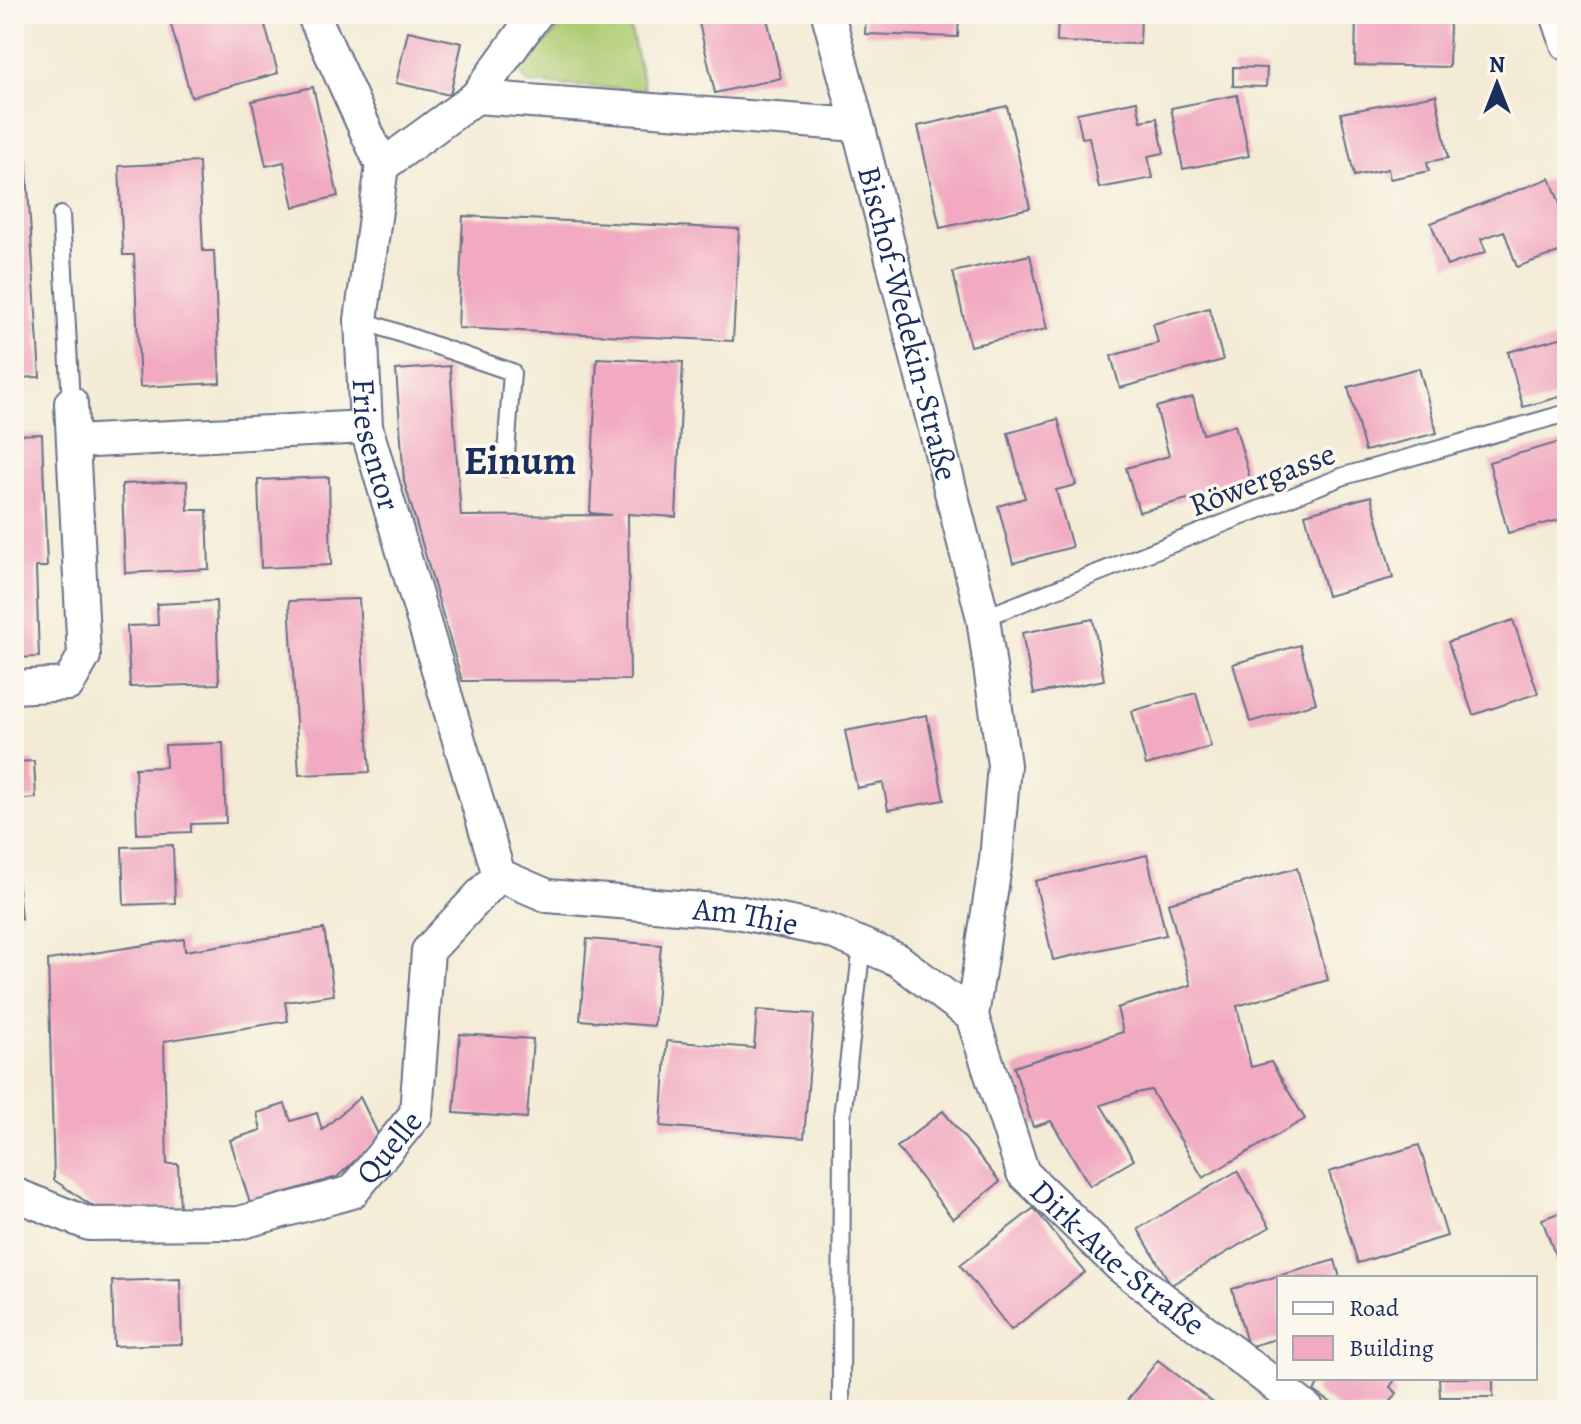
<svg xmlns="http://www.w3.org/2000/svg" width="1581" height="1424" viewBox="0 0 1581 1424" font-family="Alegreya,serif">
	<rect width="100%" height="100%" fill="#fbf7ec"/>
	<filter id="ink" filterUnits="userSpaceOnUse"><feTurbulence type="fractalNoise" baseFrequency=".0125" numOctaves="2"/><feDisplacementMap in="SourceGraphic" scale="16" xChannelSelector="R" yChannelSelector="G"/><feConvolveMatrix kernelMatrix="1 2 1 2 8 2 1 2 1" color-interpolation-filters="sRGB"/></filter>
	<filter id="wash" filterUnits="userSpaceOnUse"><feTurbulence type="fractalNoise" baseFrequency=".006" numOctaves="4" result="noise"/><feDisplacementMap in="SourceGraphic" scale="32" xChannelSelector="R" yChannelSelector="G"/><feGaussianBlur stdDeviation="1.8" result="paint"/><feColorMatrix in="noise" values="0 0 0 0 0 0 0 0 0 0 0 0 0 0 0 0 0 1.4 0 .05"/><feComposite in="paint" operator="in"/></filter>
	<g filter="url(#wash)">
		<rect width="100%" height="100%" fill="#f3ebd5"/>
		<!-- green -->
		<path fill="#afcc73" stroke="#657e68" stroke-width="2" d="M573,14H627L645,90L528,83L519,70Z"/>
		<g id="blocks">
			<!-- building -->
			<path fill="#f1aac1" d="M168,14H262L278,73L191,97Z
				M697,14H766L781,78L715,93Z
				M866,14H959L958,37L865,34Z
				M1058,14H1141L1140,44L1057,42Z
				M1356,14H1450L1449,67L1355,65Z
				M408,31L462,43L450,95L396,83Z
				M1233,67L1267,68L1266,87L1233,86Z
				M313,87L338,196L294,207L284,162L266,166L252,101Z
				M1237,95L1249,156L1183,169L1171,108Z
				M1436,95L1448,158L1427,162L1429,171L1390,179L1388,169L1354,176L1341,113Z
				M1137,101L1141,121L1157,118L1164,153L1148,156L1153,178L1099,188L1089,137L1082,138L1077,113Z
				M1007,106L1030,208L940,228L918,126Z
				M14,156H26L40,377L14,378Z
				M199,162L203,251H214L220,383L140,387L134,255H123L119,166Z
				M1550,178L1567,222V249L1517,267L1504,231L1481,239L1486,252L1447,266L1431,223Z
				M463,216L739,229L733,341L458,328Z
				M1030,255L1047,329L970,346L953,272Z
				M1209,308L1223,360L1120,388L1111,356L1158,343L1153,324Z
				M1567,336V395L1523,407L1508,352Z
				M597,358L683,362L676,517L628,514L630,680L462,681L404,481L396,370L450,366L461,516L611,515L590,513Z
				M1419,368L1437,433L1365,451L1348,387Z
				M1193,397L1203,434L1235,425L1251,482L1139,512L1126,468L1169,456L1156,407Z
				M1058,419L1076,485L1056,490L1072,547L1013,563L998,506L1025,498L1008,433Z
				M42,434L47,567H36L39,657L14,658V435Z
				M1567,440V518L1508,533L1489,462Z
				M329,477L331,565L261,568L258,480Z
				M187,481L188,510H207L209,569L125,573L122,484Z
				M1371,496L1393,578L1327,596L1305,514Z
				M359,599L370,772L299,775L289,601Z
				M216,601L219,684L130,687L127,626L158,625L157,604Z
				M1093,619L1104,680L1034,694L1022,633Z
				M1513,620L1538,693L1473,715L1448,642Z
				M1300,645L1316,703L1250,722L1233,664Z
				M1196,693L1211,747L1146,765L1132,711Z
				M927,715L944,800L888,810L883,783L857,788L845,731Z
				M223,743L226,823L191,824V832L137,834L135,768L166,767L165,745Z
				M34,761L36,798L14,800V762Z
				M173,845L175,903L124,905L122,847Z
				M14,846L21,919H14Z
				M1147,855L1166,935L1053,960L1035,881Z
				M1297,868L1328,980L1237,1006L1251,1067L1271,1062L1305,1119L1203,1178L1151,1090L1137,1093L1101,1105L1134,1160L1090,1186L1051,1121L1033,1127L1014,1067L1123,1032L1117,1008L1191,985L1168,903Z
				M324,929L334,995L285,1002L288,1021L164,1041L167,1164H178L180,1209L100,1211L54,1180L48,960L184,939L185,951Z
				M587,939L661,945L654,1026L580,1020Z
				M757,1010L814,1014L804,1138L661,1126L667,1041L754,1048Z
				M460,1034L533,1039L527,1118L454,1113Z
				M360,1097L380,1138L337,1177L250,1203L230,1140L261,1130L257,1113L285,1104L291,1121L317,1113L322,1130Z
				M943,1111L1000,1182L953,1219L897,1147Z
				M1419,1145L1447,1236L1358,1263L1329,1172Z
				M1237,1171L1270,1227L1171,1285L1138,1229Z
				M1034,1208L1085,1272L1011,1330L960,1265Z
				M1567,1210V1266L1560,1268L1542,1219Z
				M1335,1260L1340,1278H1279V1338L1248,1347L1232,1289Z
				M180,1279L182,1344L114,1346L112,1281Z
				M1158,1360L1216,1405L1212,1410H1120Z
				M1322,1378H1396L1390,1387L1397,1393L1385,1410H1342L1314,1391Z
				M1439,1378H1493V1397H1440Z
				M1567,1402V1410H1553L1552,1403Z"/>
		</g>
	</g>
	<g filter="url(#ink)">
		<use href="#blocks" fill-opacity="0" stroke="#677188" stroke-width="2"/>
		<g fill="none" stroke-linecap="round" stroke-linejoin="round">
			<!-- service casing -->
			<g stroke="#677188" stroke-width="20">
				<path id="service" d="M61,215L71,403
					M361,320L512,372L505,468
					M983,618L1344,476L1567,413
					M841,1410L842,1117L862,945"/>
			</g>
			<!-- minor casing -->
			<g stroke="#677188" stroke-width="36">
				<g id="minor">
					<path id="s1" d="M313,14L382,166L361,320L366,427L499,875"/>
					<path d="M828,14L858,125"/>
					<path d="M1557,14L1567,44"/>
					<path d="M476,97L536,14"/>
					<path id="s2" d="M382,166L476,97L858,125L983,618L1004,765L996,860L972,1016L1023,1173L1120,1266L1308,1410"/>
					<path d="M73,442L366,427"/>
					<path d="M14,687L68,684L84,656L71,403"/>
					<path id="s3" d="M499,875L548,896L737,912L830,931L898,960L972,1016"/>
					<path id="s4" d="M14,1194L89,1224L239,1223L352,1192L416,1114L428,951L499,875"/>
				</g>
			</g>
			<!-- service -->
			<use href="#service" stroke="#fff" stroke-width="16"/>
			<!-- minor -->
			<use href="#minor" stroke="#fff" stroke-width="32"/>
		</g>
	</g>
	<g text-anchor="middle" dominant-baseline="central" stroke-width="7" stroke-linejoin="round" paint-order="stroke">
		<!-- street labels -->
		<g font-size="32" fill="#1b2f5e" stroke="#fbf7ec">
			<text stroke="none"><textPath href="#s2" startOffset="704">Bischof-Wedekin-Straße</textPath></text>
			<text stroke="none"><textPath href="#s1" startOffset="448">Friesentor</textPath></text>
			<text transform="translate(1262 479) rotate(-21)">Röwergasse</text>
			<text stroke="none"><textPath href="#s3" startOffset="252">Am Thie</textPath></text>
			<text stroke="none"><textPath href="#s4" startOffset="406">Quelle</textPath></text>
			<text stroke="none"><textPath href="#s2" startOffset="1702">Dirk-Aue-Straße</textPath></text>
		</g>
		<!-- district labels -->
		<g font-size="40" font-weight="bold" fill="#1b2f5e" stroke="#fbf7ec">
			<text x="520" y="460">Einum</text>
		</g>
	</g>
	<!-- margin -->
	<rect width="1581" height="1424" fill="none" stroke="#fbf7ec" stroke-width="48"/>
	<!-- legend -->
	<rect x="1277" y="1276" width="260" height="104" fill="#fbf7ec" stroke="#a1a7b3" stroke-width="2"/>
	<rect x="1293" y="1302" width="40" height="12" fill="#ffffff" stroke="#a1a7b3" stroke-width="2"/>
	<text x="1349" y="1316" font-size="24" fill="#1b2f5e">Road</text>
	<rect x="1293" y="1336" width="40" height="24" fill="#f1aac1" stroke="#a1a7b3" stroke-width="2"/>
	<text x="1349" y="1356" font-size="24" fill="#1b2f5e">Building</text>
	<!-- north arrow -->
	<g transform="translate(1497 84)" stroke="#fbf7ec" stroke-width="6" paint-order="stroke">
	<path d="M0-6L14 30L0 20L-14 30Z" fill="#1b2f5e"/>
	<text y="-12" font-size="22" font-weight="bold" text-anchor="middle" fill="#1b2f5e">N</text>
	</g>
</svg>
